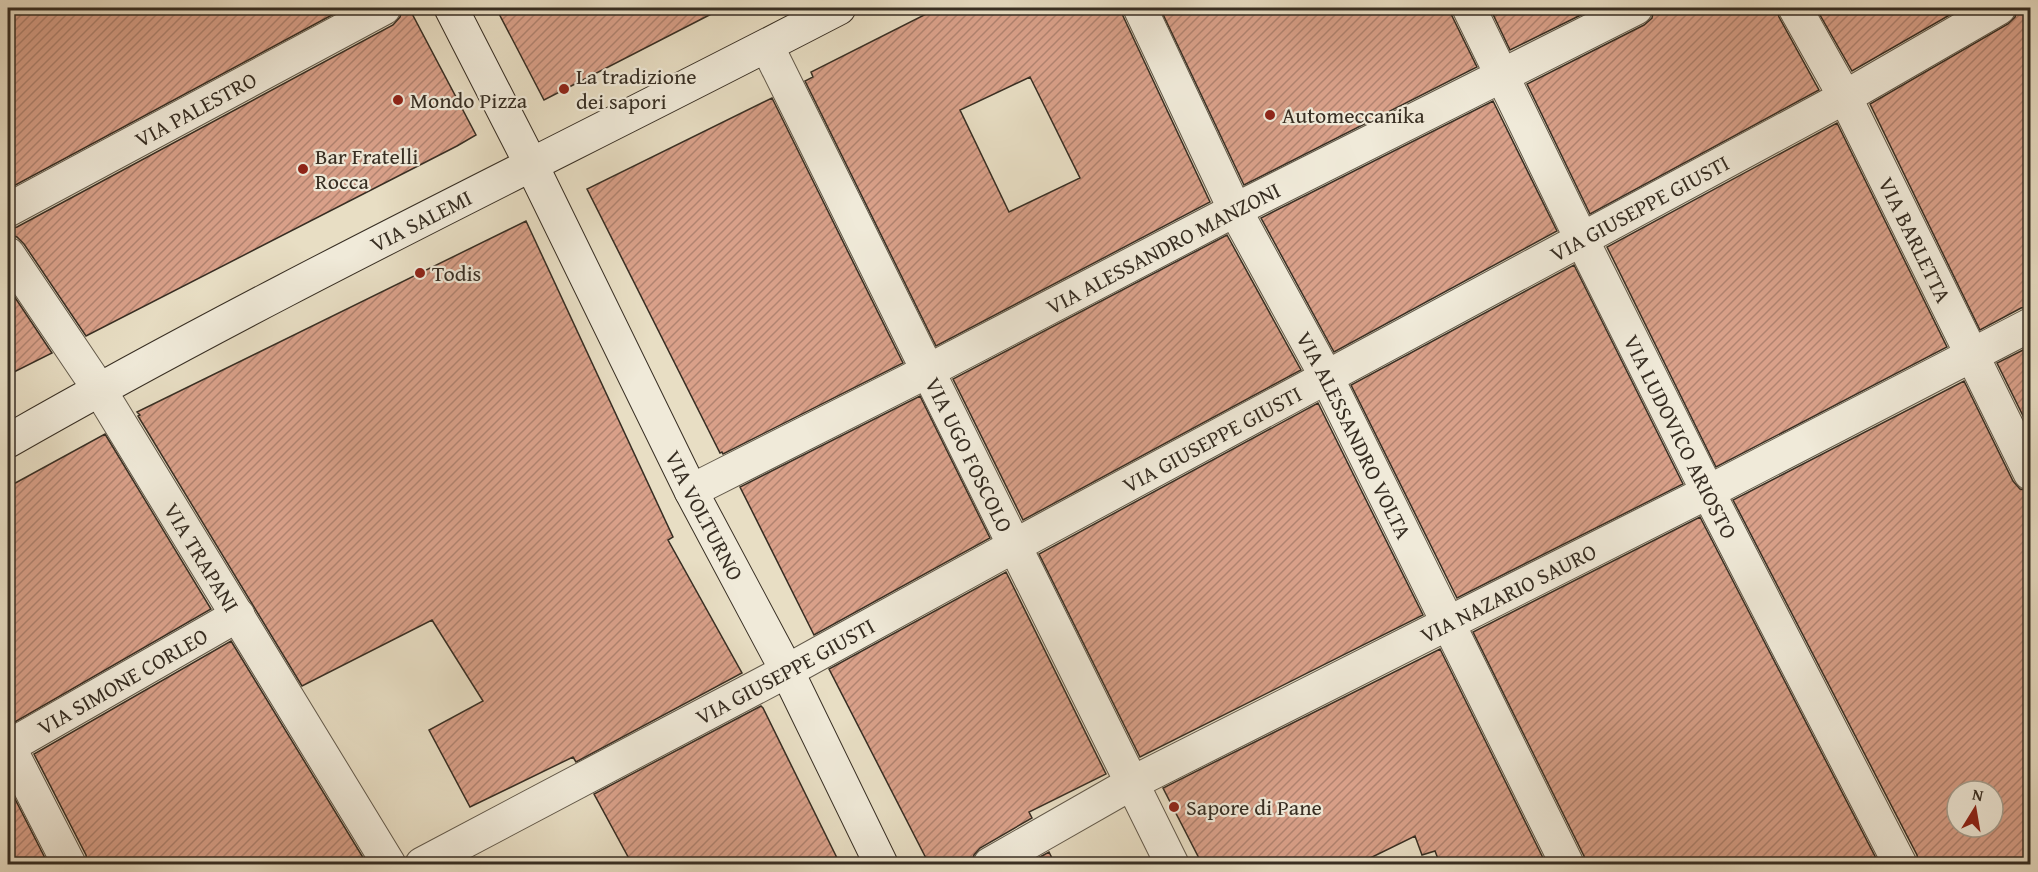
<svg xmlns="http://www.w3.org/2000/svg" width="2038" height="872" viewBox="0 0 2038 872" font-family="'Gentium Book Plus',serif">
	<defs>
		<pattern id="building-hatch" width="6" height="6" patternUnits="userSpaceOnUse" patternTransform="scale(1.5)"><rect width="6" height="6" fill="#d9a089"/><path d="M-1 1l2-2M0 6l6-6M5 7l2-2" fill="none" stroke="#b18370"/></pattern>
	</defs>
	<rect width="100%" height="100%" fill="#e8dec4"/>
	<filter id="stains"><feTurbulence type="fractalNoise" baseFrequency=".00333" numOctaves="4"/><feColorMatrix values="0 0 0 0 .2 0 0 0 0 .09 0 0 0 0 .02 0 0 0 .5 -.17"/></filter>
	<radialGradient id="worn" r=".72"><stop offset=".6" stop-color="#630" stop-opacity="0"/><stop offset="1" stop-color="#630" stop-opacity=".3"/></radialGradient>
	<!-- building -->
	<path fill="url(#building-hatch)" stroke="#372e23" stroke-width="1.5" fill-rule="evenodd" d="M8,8H345L8,189Z
		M403,8H409L476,135L457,146L86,336L24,244L17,237L8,235V229L17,227L393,25L400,17Z
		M496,8H723L544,100Z
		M938,8H1121L1123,16L1210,202L936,346L805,81L813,77L811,72ZM1030,77L1080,178L1009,212L960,110Z
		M1160,8H1450L1452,16L1477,67L1244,185Z
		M1490,8H1595L1510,50Z
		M1654,8H1776L1779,17L1819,90L1590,214L1527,84L1644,25L1652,18Z
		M1816,8H1962L1852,71Z
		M2018,8H2031V306L2021,308L1980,330L1870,104L2008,24L2015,17Z
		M772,98L903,363L723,454L722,452L720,453L587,189Z
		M1493,101L1557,231L1334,352L1261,218Z
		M1837,123L1947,347L1716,467L1607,247Z
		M526,221L673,537L668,540L742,673L576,762L573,757L470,807L429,730L483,701L432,620L302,686L138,416L140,415L137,412Z
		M1227,235L1301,370L1023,520L953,379Z
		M1574,265L1683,484L1457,598L1351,385Z
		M8,287L52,353L8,375Z
		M2031,346V432L1997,363Z
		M1964,381L2013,481L2020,489L2031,491V864H1919L1917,855L1733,500ZM1957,791H1993V827H1957Z
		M920,396L990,538L814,635L740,487Z
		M1318,403L1423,615L1140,757L1039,554Z
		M105,434L211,609L8,726V487Z
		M1700,517L1879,864H1586L1584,856L1473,632Z
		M1006,572L1106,774L1029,812L1032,818L980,848L974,855L971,864H929L829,669Z
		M231,641L367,864H88L86,855L34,754Z
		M1440,649L1546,864H1440L1435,851L1422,855L1415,836L1358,864H1202L1163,788Z
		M761,706L763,708L840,864H632L594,794Z
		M8,785L48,864H8Z
		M1049,852L1055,864H1027Z"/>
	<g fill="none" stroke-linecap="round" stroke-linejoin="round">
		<!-- street casing -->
		<g stroke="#635a4b" stroke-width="35">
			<g id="street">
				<path id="s1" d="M1140,8L1235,210L1326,376L1567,864"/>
				<path id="s2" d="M1469,8L1581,238L1708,492L1900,864"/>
				<path id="s3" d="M1795,8L1845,97L2030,473"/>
				<path id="s4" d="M767,46L1172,864"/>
				<path id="s5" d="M8,210L384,8"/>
				<path id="s6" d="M8,254L99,389L389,864"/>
				<path id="s7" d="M691,491L928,371L1235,210L1636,8"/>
				<path d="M8,745L69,864"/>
				<path id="s8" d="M8,747L238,615"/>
				<path id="s9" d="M422,864L787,671L1014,546L1845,97L1999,8"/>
				<path id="s10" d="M990,864L1132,783L1708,492L2030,325"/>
			</g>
		</g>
		<!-- secondary casing -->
		<g stroke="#372e23" stroke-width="35">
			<g id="secondary">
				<path id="s11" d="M451,8L531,164L691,491L787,671L881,864"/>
				<path id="s12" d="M8,441C279,286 562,152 839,8"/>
			</g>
		</g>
		<!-- street -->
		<use href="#street" stroke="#f0ead9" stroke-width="33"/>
		<!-- secondary -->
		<use href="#secondary" stroke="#f0ead9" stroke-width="33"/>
	</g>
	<!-- markers -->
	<g fill="#8f2418" stroke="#f0ead9" stroke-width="2">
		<circle cx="564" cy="89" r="6"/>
		<circle cx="398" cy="100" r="6"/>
		<circle cx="1270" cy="115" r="6"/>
		<circle cx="303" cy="169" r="6"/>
		<circle cx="420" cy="273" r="6"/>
		<circle cx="1174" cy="807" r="6"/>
	</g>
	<g text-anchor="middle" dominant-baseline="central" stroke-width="4.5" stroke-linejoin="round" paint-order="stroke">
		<!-- poi labels -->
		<g font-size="22" fill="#372e23" stroke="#f0ead9" text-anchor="start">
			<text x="576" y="76">La tradizione<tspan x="576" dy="25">dei sapori</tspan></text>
			<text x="410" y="100">Mondo Pizza</text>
			<text x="1282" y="115">Automeccanika</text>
			<text x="315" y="156">Bar Fratelli<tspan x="315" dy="25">Rocca</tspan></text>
			<text x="432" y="273">Todis</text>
			<text x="1186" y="807">Sapore di Pane</text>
		</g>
		<!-- street labels -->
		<g font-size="22" fill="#372e23" stroke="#f0ead9">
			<text stroke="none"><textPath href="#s5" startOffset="213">VIA PALESTRO</textPath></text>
			<text stroke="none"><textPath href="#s9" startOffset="1383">VIA GIUSEPPE GIUSTI</textPath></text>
			<text stroke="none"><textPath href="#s12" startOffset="468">VIA SALEMI</textPath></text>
			<text stroke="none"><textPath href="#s3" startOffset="261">VIA BARLETTA</textPath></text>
			<text stroke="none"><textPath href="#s7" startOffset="531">VIA ALESSANDRO MANZONI</textPath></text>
			<text stroke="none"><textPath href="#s1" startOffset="478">VIA ALESSANDRO VOLTA</textPath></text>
			<text stroke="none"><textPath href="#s9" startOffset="897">VIA GIUSEPPE GIUSTI</textPath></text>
			<text stroke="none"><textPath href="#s2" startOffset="478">VIA LUDOVICO ARIOSTO</textPath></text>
			<text stroke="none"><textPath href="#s4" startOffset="456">VIA UGO FOSCOLO</textPath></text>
			<text stroke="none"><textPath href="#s11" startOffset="567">VIA VOLTURNO</textPath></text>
			<text stroke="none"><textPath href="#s6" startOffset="360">VIA TRAPANI</textPath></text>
			<text stroke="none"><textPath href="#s10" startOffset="585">VIA NAZARIO SAURO</textPath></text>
			<text stroke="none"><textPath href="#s9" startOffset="411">VIA GIUSEPPE GIUSTI</textPath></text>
			<text stroke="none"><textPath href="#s8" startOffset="132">VIA SIMONE CORLEO</textPath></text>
		</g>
	</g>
	<!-- margin -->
	<rect width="2038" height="872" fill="none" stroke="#e8dec4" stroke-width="30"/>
	<rect x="9" y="9" width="2020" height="854" fill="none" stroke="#372e23" stroke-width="3"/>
	<rect x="15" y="15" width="2008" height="842" fill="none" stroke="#372e23" stroke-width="1.5"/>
	<!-- north arrow -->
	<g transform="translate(1975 809) rotate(11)"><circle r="28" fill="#f0ead9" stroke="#a69f90" stroke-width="1.5"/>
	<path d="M0-4.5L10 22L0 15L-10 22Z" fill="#8f2418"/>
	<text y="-9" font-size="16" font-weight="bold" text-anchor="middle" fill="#372e23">N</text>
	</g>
	<rect width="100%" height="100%" filter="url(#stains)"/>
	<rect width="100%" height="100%" fill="url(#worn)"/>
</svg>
